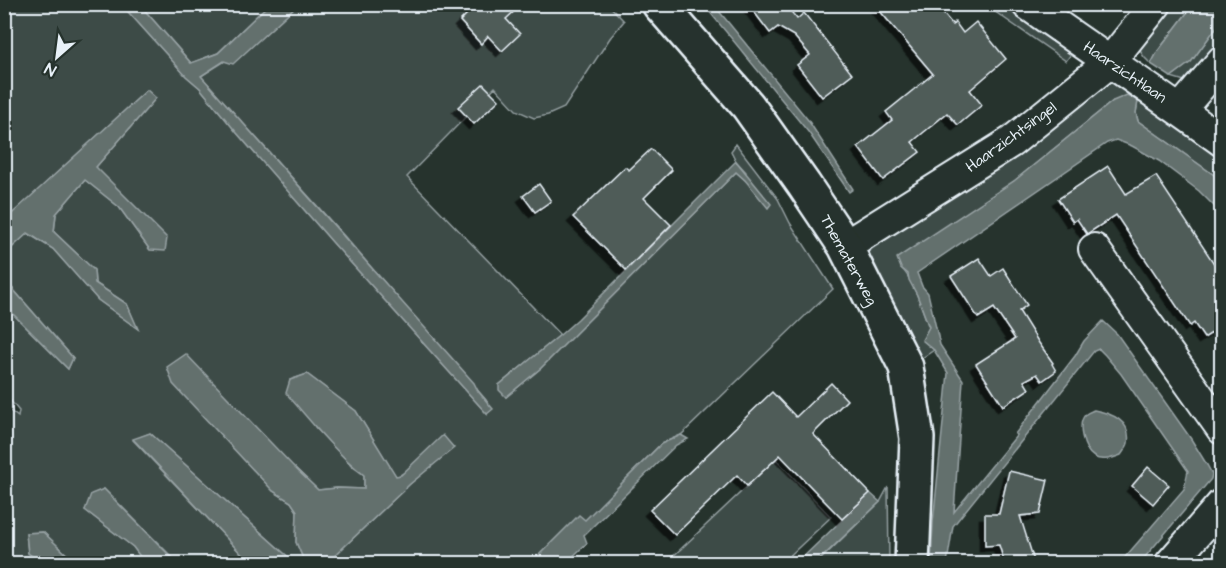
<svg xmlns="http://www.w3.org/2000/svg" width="1226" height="568" viewBox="0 0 1226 568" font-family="'Architects Daughter',sans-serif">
	<defs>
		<filter id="shadow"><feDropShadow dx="-5.5" dy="5.5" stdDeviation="0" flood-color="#0009"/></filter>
	</defs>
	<rect width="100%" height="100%" fill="#26332d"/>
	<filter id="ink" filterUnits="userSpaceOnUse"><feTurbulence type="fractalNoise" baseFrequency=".0167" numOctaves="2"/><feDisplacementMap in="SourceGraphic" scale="12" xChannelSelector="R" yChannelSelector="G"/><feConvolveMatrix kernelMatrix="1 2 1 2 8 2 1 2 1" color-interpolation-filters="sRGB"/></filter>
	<g filter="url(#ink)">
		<!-- green -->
		<path fill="#3e4b47" stroke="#939ea0" stroke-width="1.5" d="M608,4L624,21L610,38L564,108L548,115L534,118L516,110L495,87L407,177L560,335L499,385L506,397L541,368L736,172L745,180L746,172L736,161L731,151L736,144L778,199L790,223L833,289L681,435L661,444L585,521L579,516L531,563H327L410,484L453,448L396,477L356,411L307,374L290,380L315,427L353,467L364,475V489L337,488L318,490L294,467L174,384L273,491L291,502L297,511L296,542L305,563H295L150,433L133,440L250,563H178L104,489L85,510L133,547L145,563H76L43,532L26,533L28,553L42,563H5V407L18,417L19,411L5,394V306L68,369L73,358L5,280V254L27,233L53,249L98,300L137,328L127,304L95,283L94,270L54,232L56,214L85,180L119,207L150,250L96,167L155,99L147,90L5,221L4,5H122L186,76L200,88L237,133L334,244L487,414V402L486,400L345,237L201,76L225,61L233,63L297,5Z
			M140,5H268L218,53L191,63Z
			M995,5H1002L1072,53L1066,61L991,9Z
			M1171,5H1193L1158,51L1151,64L1144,57L1137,46Z
			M1221,21V51L1191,83L1171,77L1191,62Z
			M1106,78C1147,99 1185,128 1221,156V180L1138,121L1136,113L1138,101H1113L1014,181L901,268C913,278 923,312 929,328L923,340L934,350L913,364L880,283L869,252L883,236Z
			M776,459L831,517L782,563H666Z
			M888,487L889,563L816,564L880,502Z"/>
		<!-- water -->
		<path fill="#636f6d" stroke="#98a3a5" stroke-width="1.5" d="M122,5H140L191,63L218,53L268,5H297L233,64L224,61L201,76L474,383L478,391L493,409L487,414L334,244L237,133L200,88L186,76Z
			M704,5H714L808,120L853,189L849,192L809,133Z
			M1193,5H1221V21L1191,62L1171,77L1151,64L1158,51Z
			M147,90L156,98L96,167L167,238L165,251L150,250L119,207L85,180L56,214L54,232L94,270L95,283L127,304L138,329L98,300L53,249L28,233L5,254L4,221Z
			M1127,95L1138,101L1136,113L1138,121L1221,180V213L1199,191L1159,161L1132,146L1116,140L1107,143L917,273L922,286L928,293L940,345L963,380L954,512L1017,435L1015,434L1075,356L1084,341L1103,321L1117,334L1191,439L1207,465L1212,474L1211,479L1140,563H1120L1184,489L1188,471L1121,374L1105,355L1099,349L1094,351L953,526L947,563H931L933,523L948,373L934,350L922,340L929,327L917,295L909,280L908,274L901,268L897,258L1014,181L1113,101Z
			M736,161L771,204L768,208L745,180L736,172L541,368L506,397L499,390V385L560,335L578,319Z
			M5,280L73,358L68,369L5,306Z
			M186,354L294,467L318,490L337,488L364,489V475C335,452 311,422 286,393L290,380L307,374L356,411L396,476L401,475L443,435L454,448L410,484L327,563H305L296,542L297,511L291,502L273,491L173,384L167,367Z
			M1094,410C1111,413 1132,421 1128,443C1127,447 1123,452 1121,455C1113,458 1102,462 1094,457C1083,450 1076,423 1086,414C1088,412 1092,411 1094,410Z
			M150,433L295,563H250L133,439Z
			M681,435L688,439L676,445L584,535L587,543L566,563H531L579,515L585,520L661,444Z
			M104,489L177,563H178H145L133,547L85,510L91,494Z
			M870,493L880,502L816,563H797Z
			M43,532L76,563H42L28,553L26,533Z"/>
		<!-- building -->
		<path fill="#505c59" stroke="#e8f1f8" stroke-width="1.5" filter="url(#shadow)" d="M477,4H522L506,19L520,34L502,51L488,36L481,44L460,21Z
			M748,4H785L797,19L804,13L852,74L822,97L797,65L810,55L794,36L778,27L770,33Z
			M874,4H935L953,25L955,22L963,33L976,22L1006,59L970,90L982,105L958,125L947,113L912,142L920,152L883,180L858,147L892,120L886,112L933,74Z
			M483,84L499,100L474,124L458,107Z
			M651,149L672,170L644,198L671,225L626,270L573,217L625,167L629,170Z
			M1108,166L1126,194L1156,176L1221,274V327L1204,338L1194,323L1190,326L1116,215L1087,234L1077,219L1073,222L1058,199Z
			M539,184L551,201L535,212L523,196Z
			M979,258L991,276L1003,268L1027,305L1019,311L1039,343L1053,363L1052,364L1056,371L1042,381L1037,374L1024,381L1029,389L1003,406L976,364L1015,339L994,308L978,318L951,276Z
			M831,383L847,400L813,434L870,493L842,519L780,455L747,486L737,475L675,535L650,510L772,392L796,417Z
			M1148,467L1169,485L1153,504L1132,486Z
			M1009,471L1048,480L1040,514L1020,516L1035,564H1005L999,545L985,546V514H999Z"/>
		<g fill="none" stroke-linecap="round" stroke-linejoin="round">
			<!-- street casing -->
			<g stroke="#e8f1f8" stroke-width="34">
				<path id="street" d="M1027,4C1092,50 1158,94 1222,141
					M1180,110L1222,61
					M845,246L1011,142L1109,63L1156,4
					M1094,249L1222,429
					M1170,564L1222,504"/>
			</g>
			<!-- secondary casing -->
			<g stroke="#e8f1f8" stroke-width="38">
				<path id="secondary" d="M659,4L748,106L804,185L845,246L906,367L917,438L912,564"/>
			</g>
			<!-- street -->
			<use href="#street" stroke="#26332d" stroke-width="30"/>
			<!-- secondary -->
			<use href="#secondary" stroke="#26332d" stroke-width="33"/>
		</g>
	</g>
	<g text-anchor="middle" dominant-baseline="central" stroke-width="4.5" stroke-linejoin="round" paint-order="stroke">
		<!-- street labels -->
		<g font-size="16" fill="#e8f1f8" stroke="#26332d">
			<text transform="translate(1125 72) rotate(34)">Haarzichtlaan</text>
			<text transform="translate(1011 137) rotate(-36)">Haarzichtsingel</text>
			<text transform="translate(849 260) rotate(61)">Thematerweg</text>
		</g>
	</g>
	<!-- margin -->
	<rect width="1226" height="568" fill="none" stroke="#26332d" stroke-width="24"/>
	<rect x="12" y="12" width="1202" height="544" fill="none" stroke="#e8f1f8" stroke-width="2" filter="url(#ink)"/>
	<!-- north arrow -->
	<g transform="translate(57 57) rotate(208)" stroke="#26332d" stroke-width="4.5" paint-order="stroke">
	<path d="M0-4.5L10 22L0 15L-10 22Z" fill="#e8f1f8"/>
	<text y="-9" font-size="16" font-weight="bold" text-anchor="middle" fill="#e8f1f8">N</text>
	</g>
</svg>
